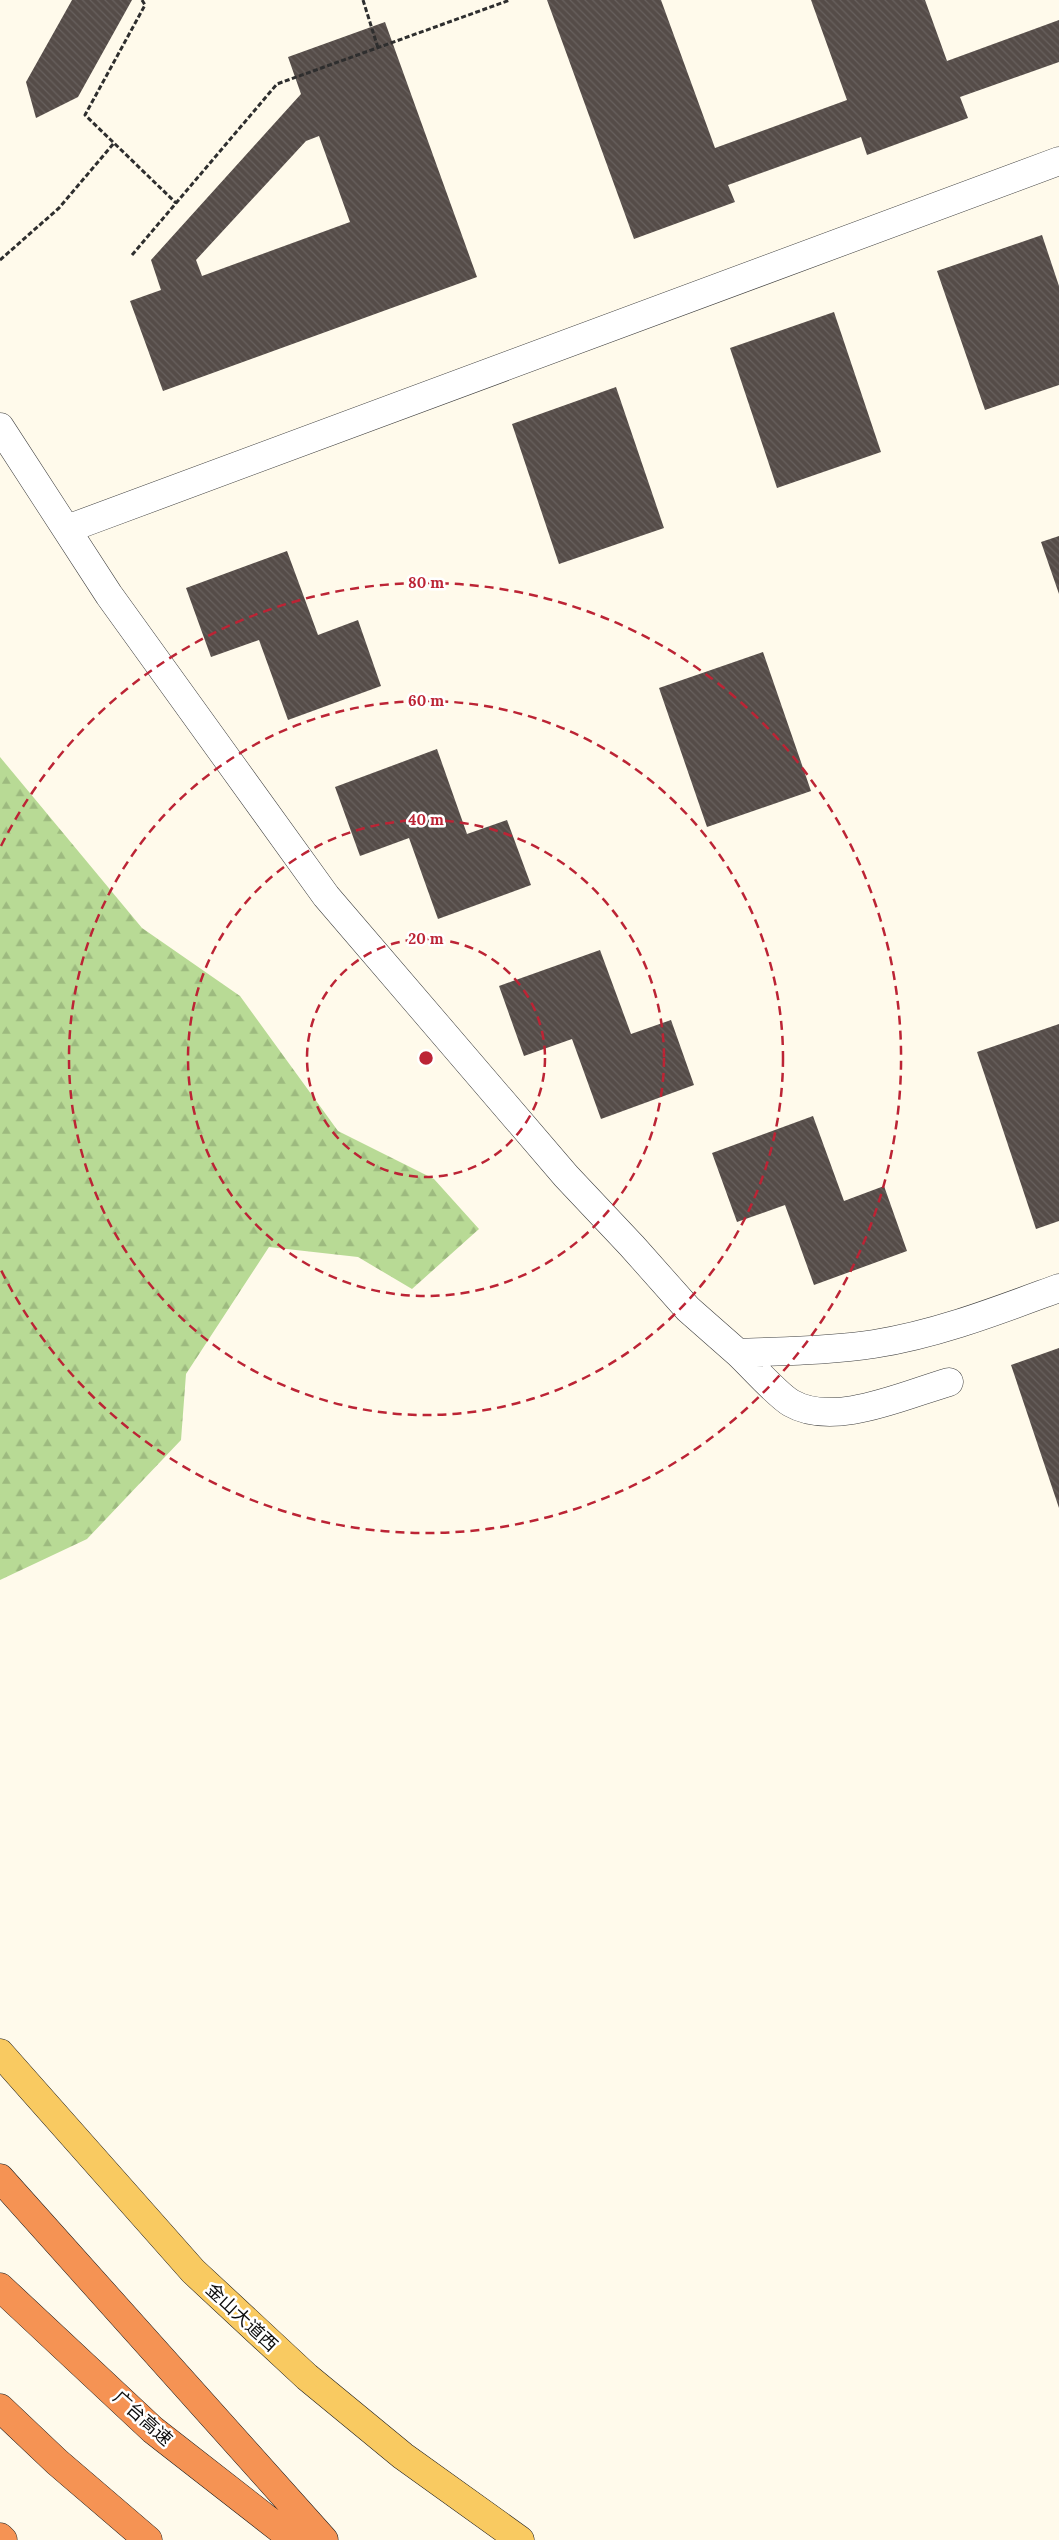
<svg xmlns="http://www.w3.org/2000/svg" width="1059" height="2540" viewBox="0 0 1059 2540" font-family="Lora,'Noto Sans SC',serif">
	<defs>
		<pattern id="forest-firs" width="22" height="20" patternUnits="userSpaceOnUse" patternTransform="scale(1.25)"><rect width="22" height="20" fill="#b8da95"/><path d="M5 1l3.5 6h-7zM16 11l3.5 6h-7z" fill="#9dba7f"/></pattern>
		<pattern id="building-back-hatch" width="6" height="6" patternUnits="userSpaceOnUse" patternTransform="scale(1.25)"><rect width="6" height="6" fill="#554c48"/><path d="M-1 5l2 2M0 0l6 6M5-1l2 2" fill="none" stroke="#68615e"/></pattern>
	</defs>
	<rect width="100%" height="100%" fill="#fffaeb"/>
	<!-- forest -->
	<path fill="url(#forest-firs)" d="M0,757L142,928L240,996L338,1131L434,1179L479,1229L412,1289L358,1257L269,1247L186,1374L181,1440L87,1539L0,1580Z"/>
	<!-- building -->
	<path fill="url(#building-back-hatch)" fill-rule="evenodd" d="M72,0H132L78,97L36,118L26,82Z
		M547,0H661L715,148L847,100L811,0H925L947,61L1059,20V62L960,97L968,118L867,155L861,137L728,185L735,202L634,239Z
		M385,22L477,277L163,391L130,301L161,290L151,260L301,94L288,57ZM319,136L350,222L202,276L196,260L306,141Z
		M1042,235L1059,286V385L985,410L937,271Z
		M834,312L881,452L777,488L730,348Z
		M616,387L664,528L559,564L512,424Z
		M1059,536V594L1041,542Z
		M287,551L318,635L358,620L381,686L288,720L259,640L211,657L186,588Z
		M763,652L811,791L707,827L659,688Z
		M437,749L467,834L507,820L531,885L438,919L409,838L360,856L335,787Z
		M600,950L631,1034L671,1020L694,1085L601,1119L572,1039L524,1056L499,986Z
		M1059,1024V1221L1036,1229L977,1052Z
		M813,1116L844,1201L884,1186L907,1251L814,1285L785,1205L737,1222L712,1153Z
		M1059,1348V1508L1011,1365Z"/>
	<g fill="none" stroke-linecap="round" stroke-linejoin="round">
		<!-- minor casing -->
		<g stroke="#3f3f3f" stroke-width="29">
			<path id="minor" d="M0,427L109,595L326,896L566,1176L632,1246L688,1309L738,1353C783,1351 829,1351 874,1344C938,1334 999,1310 1059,1288
				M67,529L1059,161
				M738,1353C751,1365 777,1395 791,1403C834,1428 904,1395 949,1382"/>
		</g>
		<!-- major casing -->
		<g stroke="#1d1d1d" stroke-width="29">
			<path id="major" d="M0,2053L193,2271L307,2377L403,2456L520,2540"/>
		</g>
		<!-- highway casing -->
		<g stroke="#1d1d1d" stroke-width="29">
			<path id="highway" d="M0,2178L324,2540
				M0,2287L153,2430L294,2540
				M0,2408L57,2462L148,2540
				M0,2537L3,2540"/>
		</g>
		<!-- path -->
		<path stroke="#2e2e2e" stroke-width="3" stroke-dasharray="5 2.5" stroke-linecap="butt" d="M142,0L145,5L85,115L176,203
			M363,0L378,48
			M132,255L277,84L510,0
			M0,260L59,208L114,143"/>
		<!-- minor -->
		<use href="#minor" stroke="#fff" stroke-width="28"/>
		<!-- major -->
		<use href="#major" stroke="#f9ca61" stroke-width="28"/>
		<!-- highway -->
		<use href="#highway" stroke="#f59354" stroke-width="28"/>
	</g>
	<!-- distance rings -->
	<g fill="none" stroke="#bc2435" stroke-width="2.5" stroke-dasharray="9 6">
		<circle cx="426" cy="1058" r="119"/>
		<circle cx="426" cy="1058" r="238"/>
		<circle cx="426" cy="1058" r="357"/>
		<path d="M1 846A475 475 0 1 1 1 1270"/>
	</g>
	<g text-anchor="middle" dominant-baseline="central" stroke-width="5" stroke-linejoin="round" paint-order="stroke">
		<!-- street labels -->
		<g font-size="18" fill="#0c0c0c" stroke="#fff">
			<text transform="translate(242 2317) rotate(43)">金山大道西</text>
			<text transform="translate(143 2418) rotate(42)">广台高速</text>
		</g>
	</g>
	<circle cx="426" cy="1058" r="8" fill="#bc2435" stroke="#fff" stroke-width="2.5"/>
	<g font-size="15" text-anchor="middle" font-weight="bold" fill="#bc2435" stroke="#fff" stroke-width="5" stroke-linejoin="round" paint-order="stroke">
		<text x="426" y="588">80 m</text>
		<text x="426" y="706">60 m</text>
		<text x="426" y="825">40 m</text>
		<text x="426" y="944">20 m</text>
	</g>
</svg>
